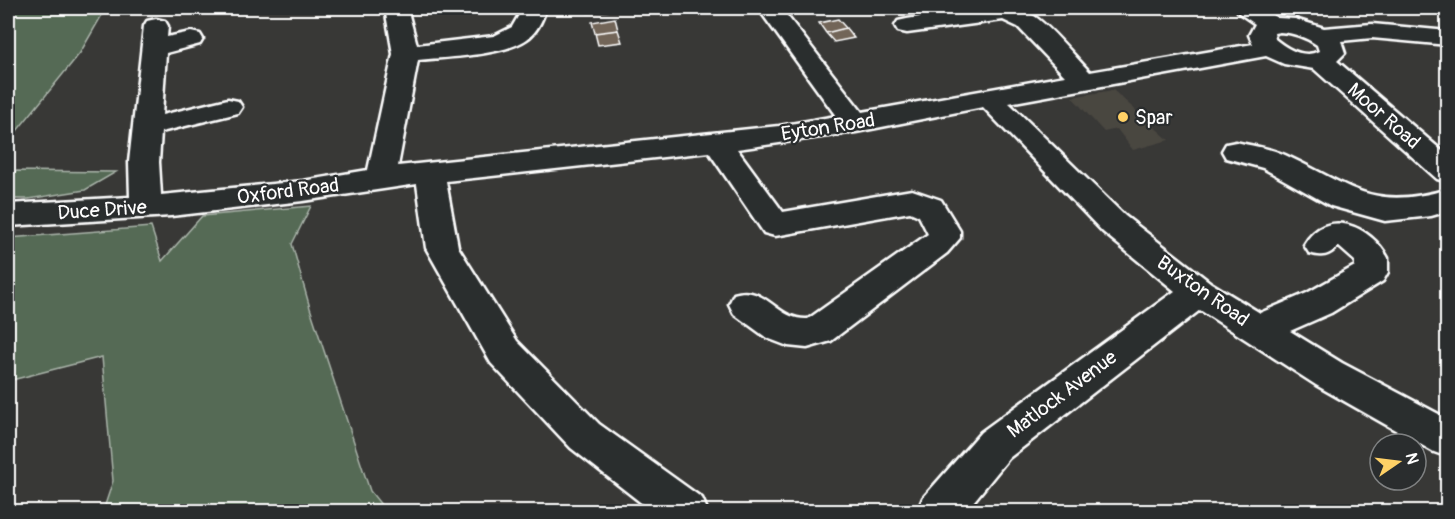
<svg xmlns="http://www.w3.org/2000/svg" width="1455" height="519" viewBox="0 0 1455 519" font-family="Pangolin,sans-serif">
	<rect width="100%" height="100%" fill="#383836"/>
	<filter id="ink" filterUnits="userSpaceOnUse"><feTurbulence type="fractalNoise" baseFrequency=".0167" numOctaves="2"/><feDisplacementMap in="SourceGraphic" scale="12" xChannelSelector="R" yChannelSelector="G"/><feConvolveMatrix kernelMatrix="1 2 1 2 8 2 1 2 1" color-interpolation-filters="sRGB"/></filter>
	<g filter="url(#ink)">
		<!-- built -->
		<path fill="#494640" d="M1113,90L1169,140L1133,150L1117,129L1104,132L1072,97Z"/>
		<!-- green -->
		<path fill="#556a55" stroke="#aab4aa" stroke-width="1.5" d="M8,8H106L80,53L8,142Z
			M8,171L116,172L85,190L28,199H8Z
			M311,206L292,244L310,308L370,491L386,511H103L113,481L102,357L8,381V238L151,227L162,261L202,216Z"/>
		<!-- building -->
		<path fill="#726558" stroke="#fff" stroke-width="1.5" d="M587,8H611V10L588,13Z
			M615,18L618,30L595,33L592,22Z
			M838,19L846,28L826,33L819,23Z
			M846,28L854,38L834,42L826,33Z
			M618,30L622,42L598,45L595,33Z"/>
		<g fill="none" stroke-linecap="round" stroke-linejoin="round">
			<!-- minor casing -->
			<g stroke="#fff" stroke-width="5">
				<path id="minor" d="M385,8H407L417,45L494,36L512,27L523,8H546C543,19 537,32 527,39C503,56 446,57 418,60L398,166L779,126L836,116L758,8H781L862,112L1065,76L1018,27L1003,20L907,33L898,31L895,26L898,21L907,19C943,14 1003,0 1034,16C1051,27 1075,57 1090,72L1253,44L1249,35L1255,24L1239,13L1236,8H1262L1277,18L1295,19L1324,28L1372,24L1448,31V45L1372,38L1341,41L1345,53L1337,61L1448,156V182L1437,179L1314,69L1284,64L1266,56L1009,103L1125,216L1211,283L1260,313L1307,293L1355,266V261L1338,246C1329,256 1322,257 1309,253L1304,245C1326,206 1371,226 1388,258V272L1383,281L1331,313L1290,331L1342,363L1448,419V457L1434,452L1316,385L1200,310L1009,458L965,512H917L923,498L981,432L1175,291L1103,232L983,107L856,132L737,149L783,212L912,190L941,200L960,231V238L947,253L831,341L807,348L788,346L767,338L734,314L729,304L734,294C766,284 776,321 808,319L928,234L919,216L910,212L775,236L764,233L709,152L446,181L458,247L517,341L599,424L702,498L708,512H653L571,448L491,363L426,248L417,184L303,201L171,216L8,226V204L130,197L129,162L144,26L147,21L156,19L165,21L168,26L167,37L191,32L200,34L203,39L200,44L166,53L162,115L228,99L238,101L242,107L238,113L161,132L159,162L161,195L303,181L368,170L393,54ZM1280,32C1294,33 1306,37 1317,45L1319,51C1304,59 1287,49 1275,39L1274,33Z
					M1236,142C1252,146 1270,148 1285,155C1351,185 1370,212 1448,189V211L1431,216L1385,221L1331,206L1263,168L1226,158L1222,151L1226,144Z"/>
			</g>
			<!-- minor -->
			<use href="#minor" fill="#2a2d2e" fill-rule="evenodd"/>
		</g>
	</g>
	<!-- markers -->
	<circle fill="#ffd166" stroke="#2a2d2e" stroke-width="2" cx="1123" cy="117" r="6"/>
	<g text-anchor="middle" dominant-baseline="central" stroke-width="4.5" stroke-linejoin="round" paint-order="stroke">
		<!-- street labels -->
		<g font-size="20" fill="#fff" stroke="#2a2d2e">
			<text transform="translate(1384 116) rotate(41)">Moor Road</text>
			<text transform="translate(828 127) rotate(-9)">Eyton Road</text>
			<text transform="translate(288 191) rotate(-7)">Oxford Road</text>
			<text transform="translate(102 210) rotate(-4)">Duce Drive</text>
			<text transform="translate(1203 291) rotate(35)">Buxton Road</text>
			<text transform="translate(1062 394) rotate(-37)">Matlock Avenue</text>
		</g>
		<!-- poi labels -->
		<g font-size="20" fill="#fff" stroke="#2a2d2e" text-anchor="start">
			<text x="1135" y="117">Spar</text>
		</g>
	</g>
	<!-- margin -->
	<rect width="1455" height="519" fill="none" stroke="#2a2d2e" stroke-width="30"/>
	<rect x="15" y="15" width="1425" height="489" fill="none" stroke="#fff" stroke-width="2" filter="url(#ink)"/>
	<!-- north arrow -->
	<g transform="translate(1398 462) rotate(76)"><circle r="28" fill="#2a2d2e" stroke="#7f8182" stroke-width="1.5"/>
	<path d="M0-4.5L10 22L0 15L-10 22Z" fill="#ffd166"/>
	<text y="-9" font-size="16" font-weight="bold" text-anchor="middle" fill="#ffffff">N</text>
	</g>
</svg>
